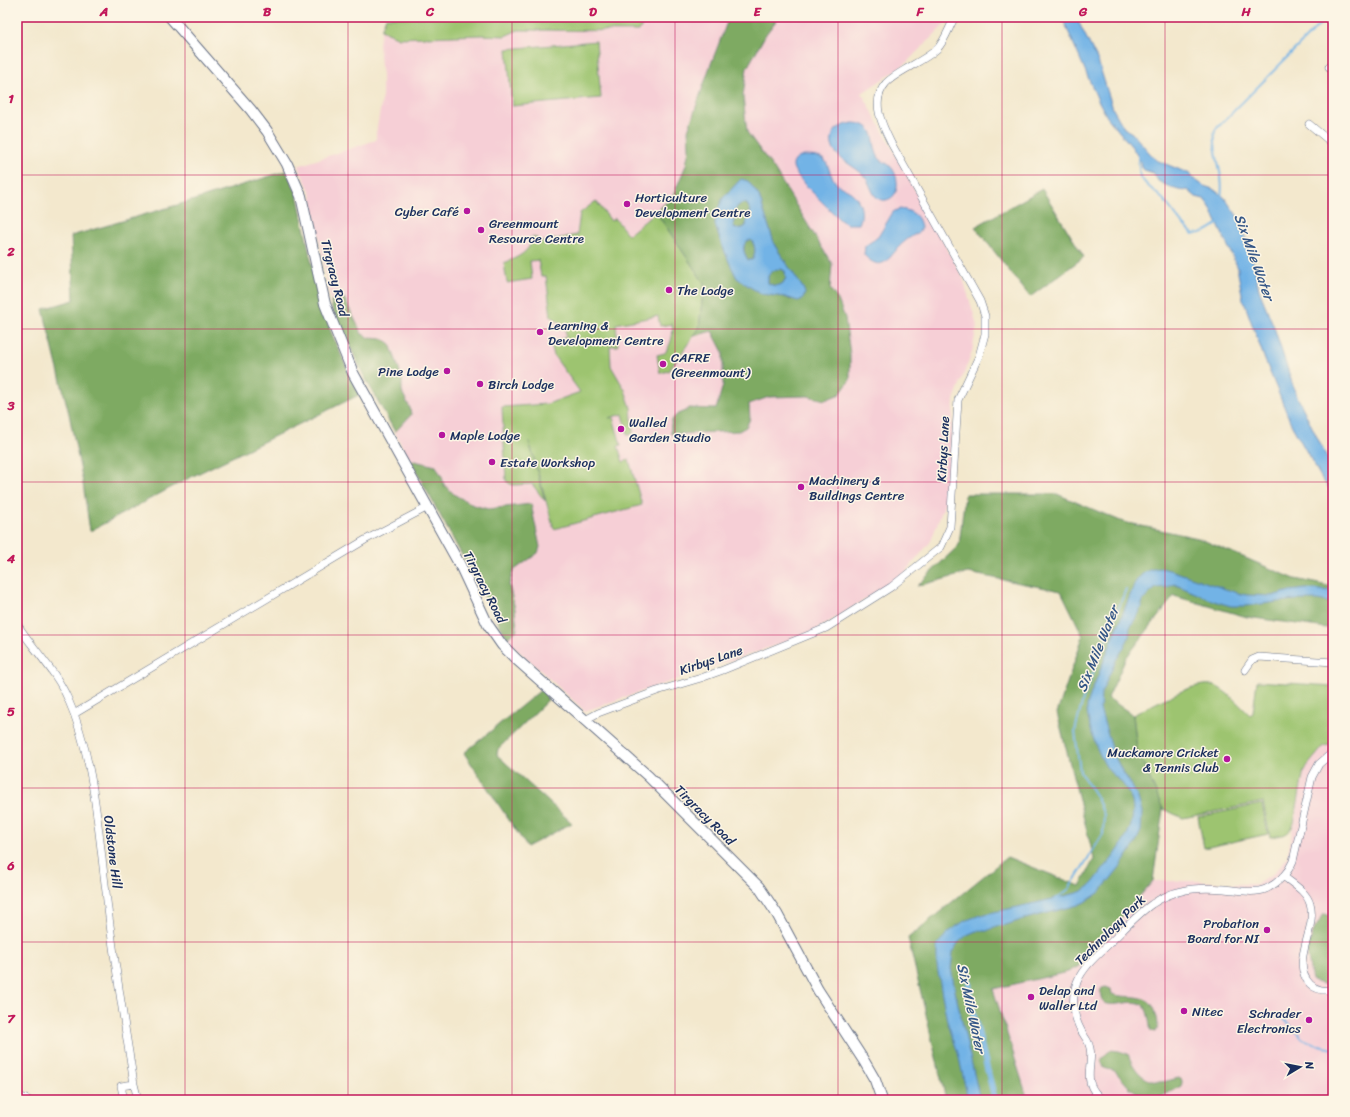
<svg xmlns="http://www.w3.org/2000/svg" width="1350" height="1117" viewBox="0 0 1350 1117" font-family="Sriracha,sans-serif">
	<rect width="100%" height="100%" fill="#fcf5e5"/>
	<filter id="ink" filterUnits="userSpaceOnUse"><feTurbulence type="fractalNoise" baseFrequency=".025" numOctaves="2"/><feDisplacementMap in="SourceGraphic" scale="8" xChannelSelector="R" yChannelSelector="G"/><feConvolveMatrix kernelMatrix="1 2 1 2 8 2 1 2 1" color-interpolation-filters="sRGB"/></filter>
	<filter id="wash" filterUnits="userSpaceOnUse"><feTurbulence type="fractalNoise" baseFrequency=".012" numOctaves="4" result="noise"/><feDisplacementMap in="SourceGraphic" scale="16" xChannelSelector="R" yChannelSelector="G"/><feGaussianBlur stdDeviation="0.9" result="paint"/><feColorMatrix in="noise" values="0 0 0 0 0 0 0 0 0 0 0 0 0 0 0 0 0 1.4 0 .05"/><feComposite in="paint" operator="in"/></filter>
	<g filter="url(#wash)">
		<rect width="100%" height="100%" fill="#f3e8cd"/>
		<!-- built -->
		<path fill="#f6cfd6" d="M386,17H952L904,65L862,93L963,278L977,325L972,352L954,400L948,494L931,541L906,572L885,587L811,633L585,711L509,642L364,376L332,308L311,193L298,166L376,140V133L382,100V76L379,44L381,30Z
			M1333,743V1100H1028L993,989L1068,972L1079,966L1153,881H1202L1232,884H1256L1271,876L1287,858L1304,770L1323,747Z"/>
		<!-- green -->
		<path fill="#9dc46f" stroke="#5c7a66" d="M386,17H646L639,31L518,30L505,36L482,35L399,38L381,30Z
			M596,41L601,98L512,106L507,49Z
			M596,201L611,221L615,218L628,235L656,212L704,283L699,328L669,371L660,373L657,355L665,353C671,344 674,335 672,324L660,326L658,316L616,324L618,346H610L611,366L625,390L631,408L633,433L632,434L628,435L623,414L609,418L613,417L621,445L618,446L623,462L629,460L642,505L554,529L529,441L545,501L532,484L512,485L506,481L502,407L547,404L580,392L554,356L551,343L566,337L565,326L551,316L546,276H541L538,260L530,261L532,279L507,283L504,263C516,258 532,252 531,237L537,238L541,242L577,235L580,213Z
			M1257,681L1333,686V743L1323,747L1304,770L1294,823C1289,836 1283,835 1270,837L1263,802L1183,818L1163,809L1137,749L1133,715C1151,706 1192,682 1211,685C1224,687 1241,707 1250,715L1253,713Z
			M1262,804L1268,834L1204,848L1198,817Z"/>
		<!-- forest -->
		<path fill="#7eaa62" stroke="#4c6c60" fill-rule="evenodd" d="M729,17H779L766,34L747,68L743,96L747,132L774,169L832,264L830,289L838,300L845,318L850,354V380L840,394L825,400L808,396L769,397L749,404L750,419L746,427L739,431L695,433L680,434H671C670,419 672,416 686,411L688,408L716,409L723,385V352L712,331L694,336L699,328L704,283L656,212L673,196L686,165L689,149L688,130L709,69ZM741,179L759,196L775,246L786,262L791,300L785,297L762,294L737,278L720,240L715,224L733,188Z
			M286,171L297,193L319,298L331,332L359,395L191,477L90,531L82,477L69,414L43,309L74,300L71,236L201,198Z
			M1042,189L1084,257L1030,297L975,227Z
			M743,203L747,204L751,211L747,219L746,226L743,228L735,229L733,224C737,213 730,209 743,203Z
			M751,240C756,245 756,255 752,260H748L744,252V244L747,241Z
			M781,269L785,271L786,278L783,283C778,287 773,286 768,283V276L772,271Z
			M341,296L344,298L362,334L370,338L383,339L390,344L396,360L402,379V392L410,408L411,415L395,432L364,376L332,308L331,301Z
			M410,460L436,466L442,477L444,485L455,495L473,505L488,509L531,504L540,547L538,553L513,571L509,585L515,609L517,630L507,638Z
			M965,494H1057L1123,522L1198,538L1295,579L1333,587V629L1247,617L1174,596L1126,658L1108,698L1133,715L1137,749L1163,809L1153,881L1079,966L1068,972L993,989L1028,1100H946L908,938L1007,857L1080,886L1094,859L1057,713L1083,636L1061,591L968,573L917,586L959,545Z
			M542,689L548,700L498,749L497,755L572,823L527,847L464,753Z
			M1324,914L1333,917V987L1312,981L1307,952L1314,930Z
			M1106,987L1111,989L1112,994C1127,1000 1151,990 1156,1014C1158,1021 1159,1026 1156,1032L1151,1031C1149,1024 1149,1012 1144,1006C1133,995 1105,1014 1101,997C1100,993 1100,991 1102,988Z
			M1111,1050L1119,1051L1128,1054C1133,1068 1143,1082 1160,1082C1166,1082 1173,1079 1179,1078L1182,1080V1083L1181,1086L1159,1098L1151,1097L1136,1092L1129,1087L1115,1071L1104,1068L1101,1060L1105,1055Z"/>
		<!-- water -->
		<path fill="#72b3e6" stroke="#4671a2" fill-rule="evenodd" d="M1062,17H1076L1098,61L1113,109L1124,128L1132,133L1156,160L1190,174L1191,177L1204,186L1213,189L1224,197L1238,217L1253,260L1259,290L1274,327L1295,392L1333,470V493L1322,479L1292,426L1265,360L1243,299L1238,273V268L1214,216L1210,207L1204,199L1196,197L1188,190C1179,193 1166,185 1158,181L1154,173L1144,170L1142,167L1141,162L1132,147L1107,117L1097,98Z
			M853,123C880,124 870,144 879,158C882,162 888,163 891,167C899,176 901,197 886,200C872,202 872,185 865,177C855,164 828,158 832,137C834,127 844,125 853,123Z
			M804,156C834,156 823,165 836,183C840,188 847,189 852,193C861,201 864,213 859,224H847L840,220C832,211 793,176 793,166C793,160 799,157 804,156Z
			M741,179L748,181L759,196L775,246L803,288L805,293L803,299L798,301L785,297L762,294L750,287L737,278L730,264L720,240L715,224L716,213L723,198ZM743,203L747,204L751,211L747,219L746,226L743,228L735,229L733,224C737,214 730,209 743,203ZM751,240C756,245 756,255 752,260H748C744,253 741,247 747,241ZM781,269L785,271L786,278L783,283C778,287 773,286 768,283V276L772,271Z
			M899,209C912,210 921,216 921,230C915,235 908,238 903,243C890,254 884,276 864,255L865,246L878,237L893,212Z
			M1161,568L1173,571L1234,592L1246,595L1272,596L1290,591L1306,589L1333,591V603L1318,600H1294L1245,606H1231L1214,601L1174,584L1168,587L1156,588L1148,595L1143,601L1139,613L1130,627L1129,637L1123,649L1116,660L1101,693L1100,709L1114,755L1122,771L1131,784L1138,798L1142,812L1141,831L1134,846L1120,867L1100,892L1087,901L1078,905L1021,920L1006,925L996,926L987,931H976L967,935L958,943L953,952L951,968L955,991L980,1100H968L958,1053L947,1021L941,989L937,966V945C943,938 949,931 957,926C970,917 984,914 999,911C1024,906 1048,900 1073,894C1092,890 1095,879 1106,866C1121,849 1139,822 1131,798C1128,791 1123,783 1117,778C1115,776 1112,774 1110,772C1099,759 1087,724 1087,707C1087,703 1090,697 1091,693L1135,583C1142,572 1148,569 1161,568Z"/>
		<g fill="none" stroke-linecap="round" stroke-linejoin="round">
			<!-- stream -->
			<path stroke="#72b3e6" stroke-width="2" d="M1139,156L1138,158L1140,177L1147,185L1164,200L1180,221L1193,234C1204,234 1210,229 1219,223
				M1221,197C1225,174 1212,153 1215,130L1327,17
				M1056,899L1069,889L1103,834L1104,815L1097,798L1080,772L1075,731L1083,699L1126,589
				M1283,1018L1303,1039L1320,1046L1333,1049"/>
			<!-- canal -->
			<path stroke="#72b3e6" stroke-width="6" d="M969,981L970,1000L995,1100"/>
		</g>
	</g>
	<g filter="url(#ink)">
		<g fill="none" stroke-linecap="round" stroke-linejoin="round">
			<!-- street casing -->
			<g stroke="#677085" stroke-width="8">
				<path id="street" d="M1329,67L1333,70
					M1309,124L1333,144
					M17,624C33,649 56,671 68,699C94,757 98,829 106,892C113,956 124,1020 134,1084L138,1100
					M1245,670L1252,660L1259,657L1333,662
					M74,714L365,540L428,507
					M585,720L598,713L657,691L701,678L723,670L826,628L891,587L941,547L950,527L958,400L979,356L985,334V316L980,301L891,143C882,125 870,101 886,83C893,76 903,71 911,66C920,61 929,56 937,49C945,41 949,27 955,17
					M1283,876C1293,884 1307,892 1310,904C1318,930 1289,962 1310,984C1317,991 1325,991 1333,990
					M17,1095L28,1100
					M124,1100L121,1086L134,1084
					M1103,1100C1075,1079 1101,1059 1085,1037C1074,1021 1070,1001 1077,982C1084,965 1101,952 1114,939C1126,927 1138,914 1152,904C1161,898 1172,893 1182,891C1196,887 1211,888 1224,889C1238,890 1253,894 1266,889C1278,883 1288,873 1293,861L1312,777L1319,764L1333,752"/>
			</g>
			<!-- secondary casing -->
			<g stroke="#677085" stroke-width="12">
				<path id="secondary" d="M170,17L251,110L267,131L287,164L301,196L325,304L353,373L461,567L488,625L502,645L516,659L648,776L759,887L777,914L818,990L864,1061L875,1080L882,1100"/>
			</g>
			<!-- street -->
			<use href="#street" stroke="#fff" stroke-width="7"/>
			<!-- secondary -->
			<use href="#secondary" stroke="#fff" stroke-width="10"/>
		</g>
	</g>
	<!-- grid -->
	<path fill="none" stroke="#c2185b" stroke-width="1" stroke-opacity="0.55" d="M185,17V1100M348,17V1100M512,17V1100M675,17V1100M838,17V1100M1002,17V1100M1165,17V1100M17,175H1333M17,329H1333M17,482H1333M17,635H1333M17,788H1333M17,942H1333"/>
	<!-- markers -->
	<g fill="#b5179e" stroke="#fcf5e5" stroke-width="1.5">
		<circle cx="627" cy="204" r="4"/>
		<circle cx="467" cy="211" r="4"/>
		<circle cx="481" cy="230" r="4"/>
		<circle cx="669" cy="290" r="4"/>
		<circle cx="540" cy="332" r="4"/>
		<circle cx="663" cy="364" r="4"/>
		<circle cx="447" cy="371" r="4"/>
		<circle cx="480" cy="384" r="4"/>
		<circle cx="621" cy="429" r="4"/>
		<circle cx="442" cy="435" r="4"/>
		<circle cx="492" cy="462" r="4"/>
		<circle cx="801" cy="487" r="4"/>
		<circle cx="1227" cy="759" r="4"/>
		<circle cx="1267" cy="930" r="4"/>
		<circle cx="1031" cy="997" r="4"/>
		<circle cx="1184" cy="1011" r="4"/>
		<circle cx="1309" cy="1020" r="4"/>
	</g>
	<g text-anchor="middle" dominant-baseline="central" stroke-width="3" stroke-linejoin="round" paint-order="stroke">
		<!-- poi labels -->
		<g font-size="13" fill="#1b2f5e" stroke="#fcf5e5" text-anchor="start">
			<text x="635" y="197">Horticulture<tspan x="635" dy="15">Development Centre</tspan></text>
			<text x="459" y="211" text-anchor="end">Cyber Café</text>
			<text x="489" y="223">Greenmount<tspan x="489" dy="15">Resource Centre</tspan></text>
			<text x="677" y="290">The Lodge</text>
			<text x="548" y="325">Learning &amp;<tspan x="548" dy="15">Development Centre</tspan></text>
			<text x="671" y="357">CAFRE<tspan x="671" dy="15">(Greenmount)</tspan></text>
			<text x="439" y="371" text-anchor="end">Pine Lodge</text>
			<text x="488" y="384">Birch Lodge</text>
			<text x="629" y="422">Walled<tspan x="629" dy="15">Garden Studio</tspan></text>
			<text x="450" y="435">Maple Lodge</text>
			<text x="500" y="462">Estate Workshop</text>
			<text x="809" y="480">Machinery &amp;<tspan x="809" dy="15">Buildings Centre</tspan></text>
			<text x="1219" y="752" text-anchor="end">Muckamore Cricket<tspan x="1219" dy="15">&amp; Tennis Club</tspan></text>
			<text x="1259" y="923" text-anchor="end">Probation<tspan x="1259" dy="15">Board for NI</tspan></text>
			<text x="1039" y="990">Delap and<tspan x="1039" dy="15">Waller Ltd</tspan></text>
			<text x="1192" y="1011">Nitec</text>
			<text x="1301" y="1013" text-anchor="end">Schrader<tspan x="1301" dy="15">Electronics</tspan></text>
		</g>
		<!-- street labels -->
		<g font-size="13" fill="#1b2f5e" stroke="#fcf5e5">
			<text transform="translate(335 278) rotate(76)">Tirgracy Road</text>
			<text transform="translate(943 449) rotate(-87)">Kirbys Lane</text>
			<text transform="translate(485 587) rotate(63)">Tirgracy Road</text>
			<text transform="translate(711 660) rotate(-19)">Kirbys Lane</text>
			<text transform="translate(705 815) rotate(45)">Tirgracy Road</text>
			<text transform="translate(113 852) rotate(83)">Oldstone Hill</text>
			<text transform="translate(1110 930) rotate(-45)">Technology Park</text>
		</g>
		<!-- water labels -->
		<g font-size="14" font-style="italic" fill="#355787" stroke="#fcf5e5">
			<text transform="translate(1254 257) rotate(70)">Six Mile Water</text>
			<text transform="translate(1098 649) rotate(-68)">Six Mile Water</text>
			<text transform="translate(971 1008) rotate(78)">Six Mile Water</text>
		</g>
	</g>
	<!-- margin -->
	<rect width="1350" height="1117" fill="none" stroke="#fcf5e5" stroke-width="44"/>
	<!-- north arrow -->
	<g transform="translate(1300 1067) rotate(80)" stroke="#fcf5e5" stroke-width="3" paint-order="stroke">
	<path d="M0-3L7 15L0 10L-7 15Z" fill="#1b2f5e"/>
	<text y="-6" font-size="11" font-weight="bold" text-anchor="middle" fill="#1b2f5e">N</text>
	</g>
	<rect x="22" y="22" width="1306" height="1073" fill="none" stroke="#c2185b" stroke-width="1.5"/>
	<g font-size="13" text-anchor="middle" font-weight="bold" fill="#c2185b">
		<text x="104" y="16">A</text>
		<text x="267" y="16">B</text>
		<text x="430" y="16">C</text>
		<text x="593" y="16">D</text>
		<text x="757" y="16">E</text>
		<text x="920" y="16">F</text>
		<text x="1083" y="16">G</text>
		<text x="1246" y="16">H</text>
		<text x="11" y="103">1</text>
		<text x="11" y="256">2</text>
		<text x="11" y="410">3</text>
		<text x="11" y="563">4</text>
		<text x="11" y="716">5</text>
		<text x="11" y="870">6</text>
		<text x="11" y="1023">7</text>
	</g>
</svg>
